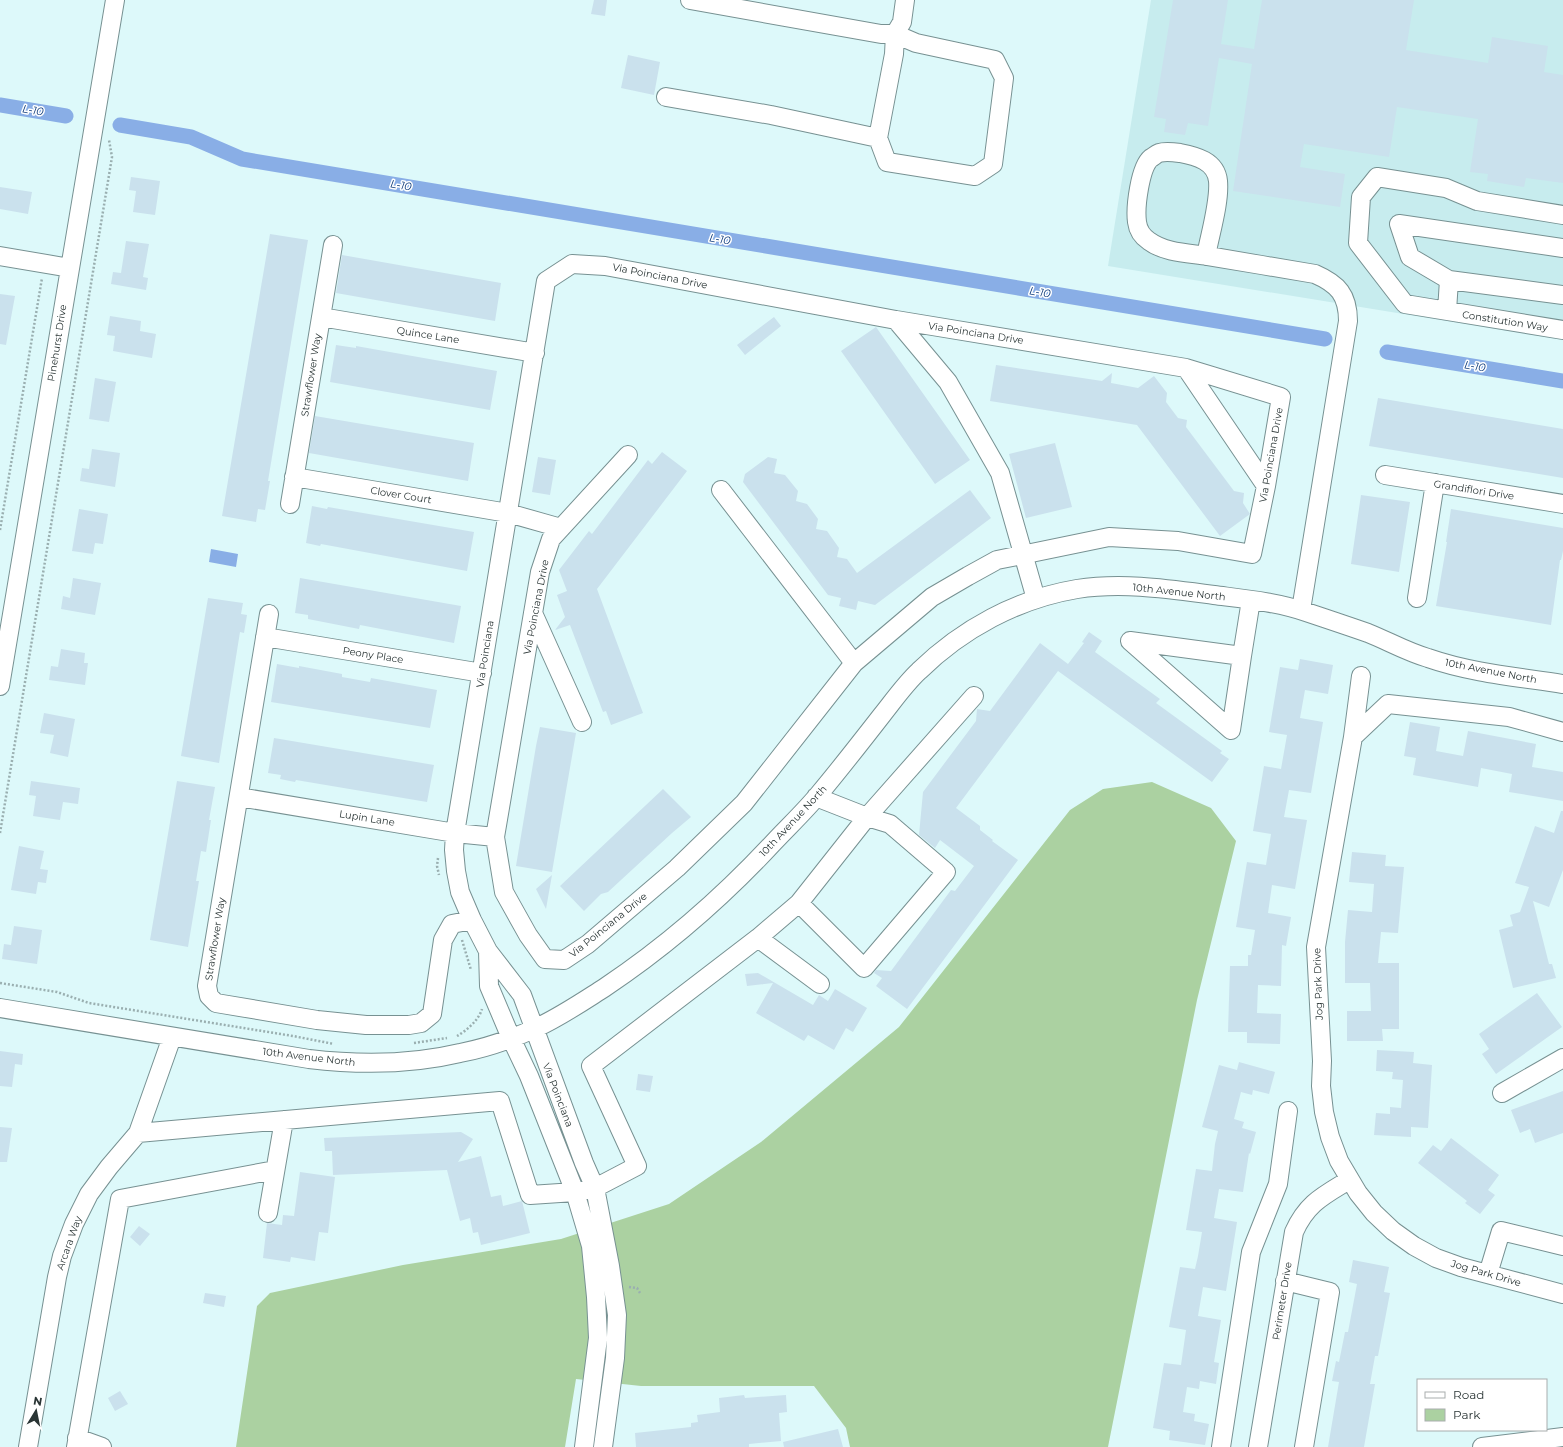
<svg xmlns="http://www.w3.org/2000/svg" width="1563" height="1447" viewBox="0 0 1563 1447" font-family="Montserrat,sans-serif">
	<rect width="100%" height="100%" fill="#ddf9fa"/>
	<!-- built -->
	<path fill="#c7ecee" d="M1151,0H1563V340L1108,266Z"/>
	<!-- green -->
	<path fill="#abd1a1" d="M1152,782L1211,808L1236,841L1197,1000L1108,1447H850L846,1428L814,1386H641L576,1379L565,1447H236L257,1306L270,1293L403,1265L561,1239L669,1204L761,1142L899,1027L1070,810L1103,789Z"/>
	<!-- water -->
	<path fill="#89aee6" d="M211,549L238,554L236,567L209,562Z"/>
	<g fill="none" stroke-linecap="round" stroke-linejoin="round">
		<!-- canal -->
		<path stroke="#89aee6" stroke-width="15" d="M0,105L66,116
			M120,125L191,137L242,159L1325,339
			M1387,352L1563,381"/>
	</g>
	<!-- building -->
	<path fill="#cae1ed" d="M594,0H607L605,16L591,14Z
		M1173,0H1228L1221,44L1254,49L1262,0H1414L1406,50L1488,63L1492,37L1548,46L1544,72L1563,75V183L1526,178L1524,187L1487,181L1488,174L1470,172L1478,119L1397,107L1389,157L1304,144L1300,167L1345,174L1340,207L1233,191L1252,64L1219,58L1208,126L1188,123L1185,135L1164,132L1166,119L1154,117Z
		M628,55L660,62L654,95L621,88Z
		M131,177L160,181L155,215L133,212L136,191L129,190Z
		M0,187L32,192L28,214L0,209Z
		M270,234L308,240L268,481H270L265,510L258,509L256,522L222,516Z
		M126,241L149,244L143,277L148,278L146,290L111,284L113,272L121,273Z
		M342,255L501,283L495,321L336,293Z
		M0,294L15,296L6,345L0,344Z
		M110,316L141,321L140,331L156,334L152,358L113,351L115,336L107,335Z
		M774,317L781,326L745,355L737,345Z
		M876,327L970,460L935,484L841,351Z
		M336,345L356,348V346L497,371L490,410L330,382Z
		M996,365L1102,381L1112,373L1111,383L1138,388L1154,376L1167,393L1166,402L1178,418L1187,420L1186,427L1234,491L1244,493L1243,503L1250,514L1220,536L1137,425L990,401Z
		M95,378L116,382L109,422L89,419Z
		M1378,398L1563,429V478L1369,446Z
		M315,416L474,443L468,481L309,453Z
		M1055,443L1072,507L1026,518L1009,454Z
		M92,449L120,453L115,487L80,481L82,468L89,469Z
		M662,452L687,471L597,589L643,713L611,725L606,711L603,712L570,625L555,630L565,617L557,595L567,591L559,570L589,531L592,534L648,460L652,464Z
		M538,457L556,460L550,495L532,492Z
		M768,457L777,459L774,473L785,475L798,491L796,501L807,504L818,519L816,529L827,531L839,548L837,557L847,559L857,573L970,490L991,518L875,605L858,601L856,610L839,606L841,598L828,595L743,482L745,474Z
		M1361,495L1410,502L1399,572L1351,564Z
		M312,506L327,509L328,507L474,532L467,571L321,544L320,546L306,543Z
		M79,509L108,514L103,544L95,543L93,554L72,551Z
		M1451,509L1563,528V551L1561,560H1560L1551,625L1436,606L1447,542H1446Z
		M73,578L101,583L95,615L61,609L63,596L70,598Z
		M300,578L461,606L454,643L360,625L359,629L308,619V615L295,613Z
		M208,598L243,603L241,614L247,615L244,633L240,632L219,763L181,756Z
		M1089,632L1102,641L1095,652L1160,699L1156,703L1222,751L1220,753L1229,759L1212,782L1058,671L956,808L980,826V830L993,840L992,841L1018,860L907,1009L876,986L882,978L874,973L876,970L891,971L951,890L955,891L974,866L940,840L935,848L919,835L923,792L976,721L977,709L990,711L1040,643L1068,664L1084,643L1082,642Z
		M61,649L85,653L84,663H88L85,685L49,680L51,666L58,667Z
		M1300,659L1333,665L1328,694L1305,690L1300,718L1323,722L1311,793L1289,790L1284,817L1307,820L1295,889L1272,885L1268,913L1291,917L1286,946L1282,945L1281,986L1258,985L1257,1013L1281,1014L1280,1044L1247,1043V1032H1228L1230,966H1248V955H1251L1255,930L1236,927L1247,862L1266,865L1271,834L1253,831L1264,766L1281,769L1287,735L1269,732L1280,667L1298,670Z
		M277,664L299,668V666L342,674V677L370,682L371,678L437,690L430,728L271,702Z
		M44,713L75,719L68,757L50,753L54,735L40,733Z
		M1410,722L1440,727L1436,751L1463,756L1468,731L1536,744L1532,767L1563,772V801L1509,792L1512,774L1481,768L1478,787L1413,775L1416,758L1404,756Z
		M540,727L576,733L552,872L516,866L536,746Z
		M274,738L434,765L427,802L296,780L295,782L280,779L281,775L268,773Z
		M31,781L80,788L78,804L63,802L60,820L33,816L36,796L29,795Z
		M177,781L215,787L209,820H211L206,852L201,851L196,881H199L188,947L150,940Z
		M663,789L691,817L672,833L608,892L601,894L584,911L560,886Z
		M1561,811H1563V870L1549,907L1533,901L1549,964H1552L1556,978L1513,988L1499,930L1513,926L1510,915L1520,912L1529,887L1515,883L1535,826L1554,833Z
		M19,846L44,851L40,869L48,870L46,883L38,882L36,894L11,890Z
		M1352,852L1386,855L1385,866L1404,867L1398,933L1381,932L1378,963H1399V1029H1382L1383,1041H1347V1011H1371L1370,983H1345V942L1348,910L1372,912L1374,884L1349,882Z
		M552,875L546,909L536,889Z
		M14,926L42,930L37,964L2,959L4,944L11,945Z
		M758,973L813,1005L819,995L828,1001L835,989L867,1008L853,1032L846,1028L834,1050L808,1035L804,1041L756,1013L773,983L747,986L745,974Z
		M1537,993L1562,1027L1496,1074L1482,1054L1489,1049L1479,1034Z
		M1377,1050L1414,1052L1413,1063L1432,1065L1428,1128L1411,1127V1137L1374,1135L1376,1113L1390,1114V1107L1401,1108L1403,1080L1392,1079L1393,1072L1376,1071Z
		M0,1051L23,1054L22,1065L15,1064L12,1087L0,1086Z
		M1239,1062L1275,1072L1269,1094L1253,1090L1252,1095L1241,1092L1234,1119L1244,1122L1242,1128L1256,1132L1250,1154L1249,1153L1243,1192L1219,1189L1214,1218L1237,1222L1226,1291L1203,1287L1198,1316L1221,1320L1214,1362L1219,1363L1216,1384L1200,1381L1199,1389L1187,1387L1183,1412L1195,1414L1194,1421L1209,1424L1205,1445L1169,1440L1170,1431L1153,1428L1164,1363L1181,1365L1186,1330L1169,1327L1180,1267L1195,1269L1198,1256L1202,1232L1186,1230L1196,1169L1212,1171L1215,1144L1218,1131L1202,1127L1219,1065L1237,1070Z
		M638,1074L653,1076L650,1092L636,1090Z
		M1563,1091V1133L1535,1143L1530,1129L1520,1133L1511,1110Z
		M0,1127L12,1128L7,1162H0Z
		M461,1132L473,1139L458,1162L481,1156L491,1197L501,1195L503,1206L522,1201L530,1233L481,1245L478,1232L473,1233L470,1218L460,1221L447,1170L333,1175L332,1151H325L324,1138Z
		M1451,1138L1499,1175L1488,1190L1495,1195L1480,1214L1465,1203L1467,1201L1418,1163L1433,1145L1441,1151Z
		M300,1172L335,1177L328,1233L319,1232L315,1261L291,1257L290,1262L263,1258L267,1223L282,1225L283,1215L294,1216Z
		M139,1226L150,1234L140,1246L130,1237Z
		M1353,1260L1389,1267L1384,1292L1390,1293L1378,1356H1375L1370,1384H1375L1364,1447H1328L1339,1382L1332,1381L1336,1361L1339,1362L1345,1332H1348L1357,1284L1349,1282Z
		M205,1293L226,1296L224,1307L203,1303Z
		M120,1391L128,1404L115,1411L108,1398Z
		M744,1395L745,1398L786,1395L787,1412L779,1413L781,1441L749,1444V1447H636L635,1433L691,1427V1423L698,1422L697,1415L720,1412L719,1398Z
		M838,1429L843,1447H784L783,1442Z"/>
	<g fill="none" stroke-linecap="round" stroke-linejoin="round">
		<!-- minor casing -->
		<g stroke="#779192" stroke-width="20">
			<path id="minor" d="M690,0L881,34H895L902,22L905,0
				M895,34L916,43L995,60L1004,78L993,164L975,176L887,162L878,138L894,54Z
				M666,97L771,115L878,138
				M1563,215L1477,201L1446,188L1377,177L1361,197L1358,243L1405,304L1563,330
				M0,256L70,268
				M1206,256C1210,234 1220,202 1218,181C1216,161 1196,156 1180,153C1173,152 1165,151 1159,153C1156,154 1153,157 1151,158C1140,167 1135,207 1137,222C1138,230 1143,237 1149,241C1165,253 1189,253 1208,256C1244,262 1279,268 1315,274C1338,284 1348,295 1348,321L1301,610
				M1449,280L1563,295
				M1447,311L1449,280L1410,257L1399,224L1563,248
				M321,317L535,353
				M1186,368L1266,486
				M628,455L551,539L540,572L495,837L504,892L528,935L545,959L564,960L588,944L677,868L744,803L854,663L932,597L968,576L997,560L1109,537L1178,541L1252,554L1266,486L1281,397L1186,368L896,320L948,382L1000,473L1036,599
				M1385,475L1563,504
				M294,477L508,513L561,528
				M721,490L854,663
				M290,504L333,245
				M1417,598L1435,483
				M533,613L582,722
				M269,614L207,986L209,996L216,1003L317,1020L366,1025H409L421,1023L432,1014L443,940L452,924L472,920
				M265,637L482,673
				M1242,656L1231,730L1130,641L1242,656L1251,600
				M0,686L115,0
				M1563,732L1509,717L1388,704L1353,737L1316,947L1322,1061L1321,1086L1324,1112L1330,1137L1339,1161L1358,1193L1374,1213L1393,1231L1414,1246L1436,1258L1461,1267L1563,1294
				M1353,737L1361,676
				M239,797L455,833L495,837
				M799,903L864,968L946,872L890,824L867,817L974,696
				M758,938L820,984
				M488,951L489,986L511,1038L529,1076L575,1192L591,1246L596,1297L598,1338L584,1447
				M0,1008L309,1059C360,1065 410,1065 460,1053C486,1048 512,1039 536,1028C560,1017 582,1002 604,988C667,946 723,897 774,842C789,826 805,811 819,794C840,769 861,742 882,715C894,700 905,684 919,671C962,629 1017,599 1077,589C1123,582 1168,589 1214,595C1245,599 1277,602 1306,612C1327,619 1348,626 1368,633C1388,641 1407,652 1428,658C1471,673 1518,677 1563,684
				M1502,1093L1563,1058
				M138,1133L500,1101L530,1195L575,1192L595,1188L637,1166L591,1066L758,938L799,903L867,817L816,797
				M268,1213L284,1120
				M1488,1274L1501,1231L1563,1246
				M1285,1281L1330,1292L1304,1447
				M77,1438L102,1447
				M28,1447L57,1277L62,1256L74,1224L89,1194L109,1167L138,1133L172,1037
				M76,1447L120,1199L275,1170
				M603,1447L615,1358L617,1315L610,1266L595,1188L584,1163L522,995L488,951L472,920L460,892L456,871L454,850L455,833L546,281L572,264L605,266L896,320
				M1221,1447L1251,1252L1278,1184L1288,1111
				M1258,1447L1294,1232C1307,1203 1323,1196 1349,1180
				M1482,1447L1563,1437"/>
		</g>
		<!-- path -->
		<path stroke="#9aafb0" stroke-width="2.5" stroke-dasharray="2 2" stroke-linecap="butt" d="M0,530L42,278
			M0,833L112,157L109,140
			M438,858L437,866L439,875
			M462,940L471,970
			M0,983L57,992L89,1003L293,1036L334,1044
			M457,1036C466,1031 479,1020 482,1009
			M414,1043L447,1038
			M629,1287L637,1288L640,1293"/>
		<!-- minor -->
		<use href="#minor" stroke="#fff" stroke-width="18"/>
	</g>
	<g text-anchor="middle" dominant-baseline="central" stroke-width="3" stroke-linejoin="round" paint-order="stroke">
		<!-- street labels -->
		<g font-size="10" fill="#293434" stroke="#fff">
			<text transform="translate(660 276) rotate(11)">Via Poinciana Drive</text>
			<text transform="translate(1505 321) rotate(9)">Constitution Way</text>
			<text transform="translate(976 333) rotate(9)">Via Poinciana Drive</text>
			<text transform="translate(428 335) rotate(9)">Quince Lane</text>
			<text transform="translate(57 343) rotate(-81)">Pinehurst Drive</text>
			<text transform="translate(311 375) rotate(-81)">Strawflower Way</text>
			<text transform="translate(1271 455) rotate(-80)">Via Poinciana Drive</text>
			<text transform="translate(1474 490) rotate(9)">Grandiflori Drive</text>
			<text transform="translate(401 495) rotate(9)">Clover Court</text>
			<text transform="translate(1179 592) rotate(6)">10th Avenue North</text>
			<text transform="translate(536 607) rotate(-79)">Via Poinciana Drive</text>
			<text transform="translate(485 654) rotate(-81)">Via Poinciana</text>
			<text transform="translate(373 655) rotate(9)">Peony Place</text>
			<text transform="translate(1491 671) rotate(11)">10th Avenue North</text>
			<text transform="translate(367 818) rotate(9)">Lupin Lane</text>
			<text transform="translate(793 821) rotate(-47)">10th Avenue North</text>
			<text transform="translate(608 925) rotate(-39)">Via Poinciana Drive</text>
			<text transform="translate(215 939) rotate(-81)">Strawflower Way</text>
			<text transform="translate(1318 984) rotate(-92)">Jog Park Drive</text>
			<text transform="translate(309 1057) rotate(7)">10th Avenue North</text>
			<text transform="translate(558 1095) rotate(69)">Via Poinciana</text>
			<text transform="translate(69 1243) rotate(-70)">Arcara Way</text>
			<text transform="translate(1486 1273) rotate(16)">Jog Park Drive</text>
			<text transform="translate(1282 1301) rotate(-81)">Perimeter Drive</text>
		</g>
		<!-- water labels -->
		<g font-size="11" font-style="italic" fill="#0b3879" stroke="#fff">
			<text transform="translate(33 110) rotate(9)">L-10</text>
			<text transform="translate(401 185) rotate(9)">L-10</text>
			<text transform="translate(720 239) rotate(9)">L-10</text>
			<text transform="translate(1040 292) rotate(9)">L-10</text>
			<text transform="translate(1475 366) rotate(9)">L-10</text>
		</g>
	</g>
	<!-- legend -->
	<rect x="1417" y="1379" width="130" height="52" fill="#ffffff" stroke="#a9aeae"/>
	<rect x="1425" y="1392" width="20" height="6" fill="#ffffff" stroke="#a9aeae"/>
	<text x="1453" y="1399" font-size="12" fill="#293434">Road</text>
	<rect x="1425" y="1409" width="20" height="12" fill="#abd1a1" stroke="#a9aeae"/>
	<text x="1453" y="1419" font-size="12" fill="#293434">Park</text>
	<!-- north arrow -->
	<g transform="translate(36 1411) rotate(10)" stroke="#ffffff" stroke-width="3" paint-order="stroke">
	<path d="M0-3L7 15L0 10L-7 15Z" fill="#293434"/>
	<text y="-6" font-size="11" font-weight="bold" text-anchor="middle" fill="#293434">N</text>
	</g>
</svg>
